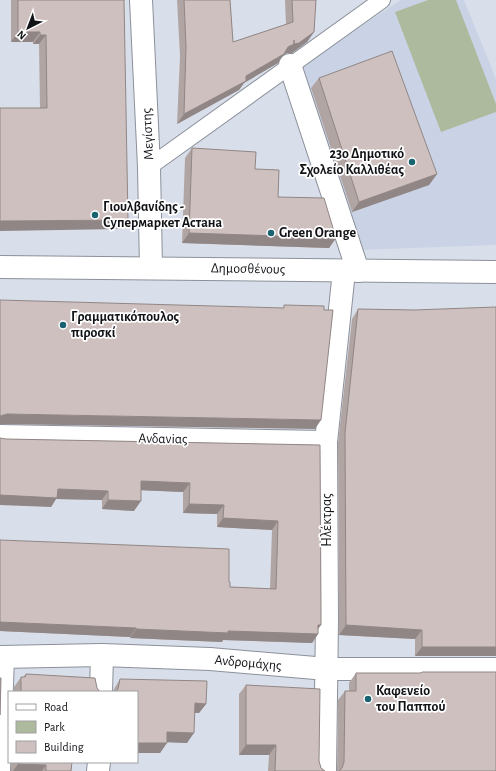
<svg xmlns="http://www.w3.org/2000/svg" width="496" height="771" viewBox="0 0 496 771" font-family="'Alegreya Sans',sans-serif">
	<rect width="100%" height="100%" fill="#d9dfea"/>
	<!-- built -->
	<path fill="#cad3e5" d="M401,0H464L496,79V245L358,250L297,67Z"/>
	<!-- green -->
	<path fill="#aeba9e" d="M428,0H456L496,104V112L441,132L395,12Z"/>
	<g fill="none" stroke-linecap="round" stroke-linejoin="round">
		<!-- service casing -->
		<g stroke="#8b909a" stroke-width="18">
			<path id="service" d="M149,167L382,0
				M2,771L6,657"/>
		</g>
		<!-- pedestrian casing -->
		<g stroke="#8b909a" stroke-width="24">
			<path id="pedestrian" d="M290,65L358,271"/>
		</g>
		<!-- minor casing -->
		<g stroke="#8b909a" stroke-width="24">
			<path id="minor" d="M141,0L149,167L151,268
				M0,436L326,442
				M0,657L102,655L210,659L327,669H496
				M101,692L102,655
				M98,771L99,762
				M325,771L327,620L326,442L344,271"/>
		</g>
		<!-- tertiary casing -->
		<g stroke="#8b909a" stroke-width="24">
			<path id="tertiary" d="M0,267L496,272"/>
		</g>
		<!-- service -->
		<use href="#service" stroke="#fff" stroke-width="16"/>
		<!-- pedestrian -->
		<use href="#pedestrian" stroke="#fff" stroke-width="22"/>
		<!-- minor -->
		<use href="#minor" stroke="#fff" stroke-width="22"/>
		<!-- tertiary -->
		<use href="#tertiary" stroke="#fff" stroke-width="22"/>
	</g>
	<!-- wall -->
	<path fill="#b1a5a3" d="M11,0H124L121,229L40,108L39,44H33V42H11Z
		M177,0H230L233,42L286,25L285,0H316L314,32L307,42L292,53H287L283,55L278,63L244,83L239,90L177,124L180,56Z
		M319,78L437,174L429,185L352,212L311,88Z
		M192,148L255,169L278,197L336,238L329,248L182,243L185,158Z
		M358,309L414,310L496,656H415V639L339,635L338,443L352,319Z
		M6,439L320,445L321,625L318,629V634L312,643L223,640L222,642L130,638V637L0,631L229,582L230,587L270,589L272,530L217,527V514L183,513V492L141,490L134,511L102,509V500L56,499L51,507Z
		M422,672L496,771H337L338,700L345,691H349V683L356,673H420Z
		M26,674L97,688L100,692H14V687L21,677H23Z
		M120,679L206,704L199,713H195L187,743L167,742L160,753L137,692H113L114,689Z
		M246,685L319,761L321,768L325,771H268L269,755H239V694Z
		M11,762H72L71,771H11Z"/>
	<!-- shaded-wall -->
	<path fill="#908685" d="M18,32H40L33,42H11Z
		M314,32L307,42L292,53H287L294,44Z
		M40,35H46L39,44H33Z
		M294,44L287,53L283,55L278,63L244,83L239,90L177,124L184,114L246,76L288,47Z
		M437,174L429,185L352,212L359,202Z
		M128,220L121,229L0,231V221Z
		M189,233L336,238L329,248L182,243Z
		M7,414L321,420L315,429L0,424V416Z
		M141,481L190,483L183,492L135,490Z
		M58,489L108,491L102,500L56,499L51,507L0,505V495Z
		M108,500L141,501L134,511L102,509Z
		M189,504L224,505L217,514L183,513Z
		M223,518L278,521L272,530L217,527Z
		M0,622L136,628L130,637L0,631Z
		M318,625H321L314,634H318L312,643L223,640L222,642L130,638L136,629L228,631Z
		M346,625L422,630L415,639L339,635Z
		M422,647H496V656H415Z
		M195,703L206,704L199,713H188Z
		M167,732L194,733L187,743L161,742Z
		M137,743H167L160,753H137Z
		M246,745H276L269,755H239Z
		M18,764L46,765L42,771H13Z"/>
	<!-- building -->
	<path fill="#cec0be" stroke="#908685" d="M18,0H124L128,220L0,221V108H47L46,35H40V32H18Z
		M184,0H230L233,42L293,22L292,0H316L314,32L299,43L294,44V40V44L288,47L284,54L246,76V81L184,114L186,47Z
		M392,51L437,174L359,202L319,78Z
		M192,148L256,152L255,169L279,170L278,197L324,198L336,238L189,233Z
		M0,300L284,308V305L324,306V310H333L321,420L7,414L0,416Z
		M496,307V647H422V630L346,625L345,433L358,309L414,310Z
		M0,438L6,439L320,445L321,611V625H318V634L228,631V633L136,629V628L0,622V540L229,549V582H230V587L276,589L278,521L223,518L224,505L189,504L190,483L141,481V501L108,500V491L58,489L57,498L0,495Z
		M422,672H496V771H339L342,768L344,762L345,691H356V673H421Z
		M26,674L95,678L97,688L100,692H21V677H25Z
		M0,678H1L0,715Z
		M120,679L207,681L206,704L195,703L194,733L167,732V743H137V692H115L118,689Z
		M246,685L320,689L319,761L321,768L325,771H275L276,745H246Z
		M18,762H72L71,771H46V765L18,764Z"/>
	<!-- markers -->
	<g fill="#196370" stroke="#fff" stroke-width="1.5">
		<circle cx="412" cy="162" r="4"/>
		<circle cx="95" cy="215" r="4"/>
		<circle cx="271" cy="233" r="4"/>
		<circle cx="63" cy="325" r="4"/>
		<circle cx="368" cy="699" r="4"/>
	</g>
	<g text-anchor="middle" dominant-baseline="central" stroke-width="3.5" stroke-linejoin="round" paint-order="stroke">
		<!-- street labels -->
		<g font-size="14" fill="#101216" stroke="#fff">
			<text transform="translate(148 134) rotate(-93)">Μεγίστης</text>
			<text transform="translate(248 269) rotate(1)">Δημοσθένους</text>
			<text transform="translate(163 439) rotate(1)">Ανδανiας</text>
			<text transform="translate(327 520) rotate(-90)">Ηλέκτρας</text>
			<text transform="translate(248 663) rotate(5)">Ανδρομάχης</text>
		</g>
		<!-- poi labels -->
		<g font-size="14" font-weight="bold" fill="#101216" stroke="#fff" text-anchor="start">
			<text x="404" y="154" text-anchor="end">23ο Δημοτικό<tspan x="404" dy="16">Σχολείο Καλλιθέας</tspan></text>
			<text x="103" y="207">Γιουλβανίδης -<tspan x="103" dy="16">Супермаркет Астана</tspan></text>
			<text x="279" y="233">Green Orange</text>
			<text x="71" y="317">Γραμματικόπουλος<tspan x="71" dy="16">πιροσκί</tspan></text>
			<text x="376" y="691">Καφενείο<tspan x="376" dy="16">του Παππού</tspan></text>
		</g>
	</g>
	<!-- legend -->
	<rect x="8" y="691" width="130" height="72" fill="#ffffff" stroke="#9fa0a2"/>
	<rect x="16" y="704" width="20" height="6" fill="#ffffff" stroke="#9fa0a2"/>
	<text x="44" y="711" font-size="12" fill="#101216">Road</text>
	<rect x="16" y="721" width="20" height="12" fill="#aeba9e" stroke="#9fa0a2"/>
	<text x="44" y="731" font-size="12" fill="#101216">Park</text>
	<rect x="16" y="741" width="20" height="12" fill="#cec0be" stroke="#9fa0a2"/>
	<text x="44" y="751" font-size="12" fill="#101216">Building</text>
	<!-- north arrow -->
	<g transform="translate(28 28) rotate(222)" stroke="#ffffff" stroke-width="3" paint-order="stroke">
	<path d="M0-3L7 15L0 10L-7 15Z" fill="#101216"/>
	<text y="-6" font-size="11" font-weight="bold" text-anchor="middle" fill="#101216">N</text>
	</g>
</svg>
